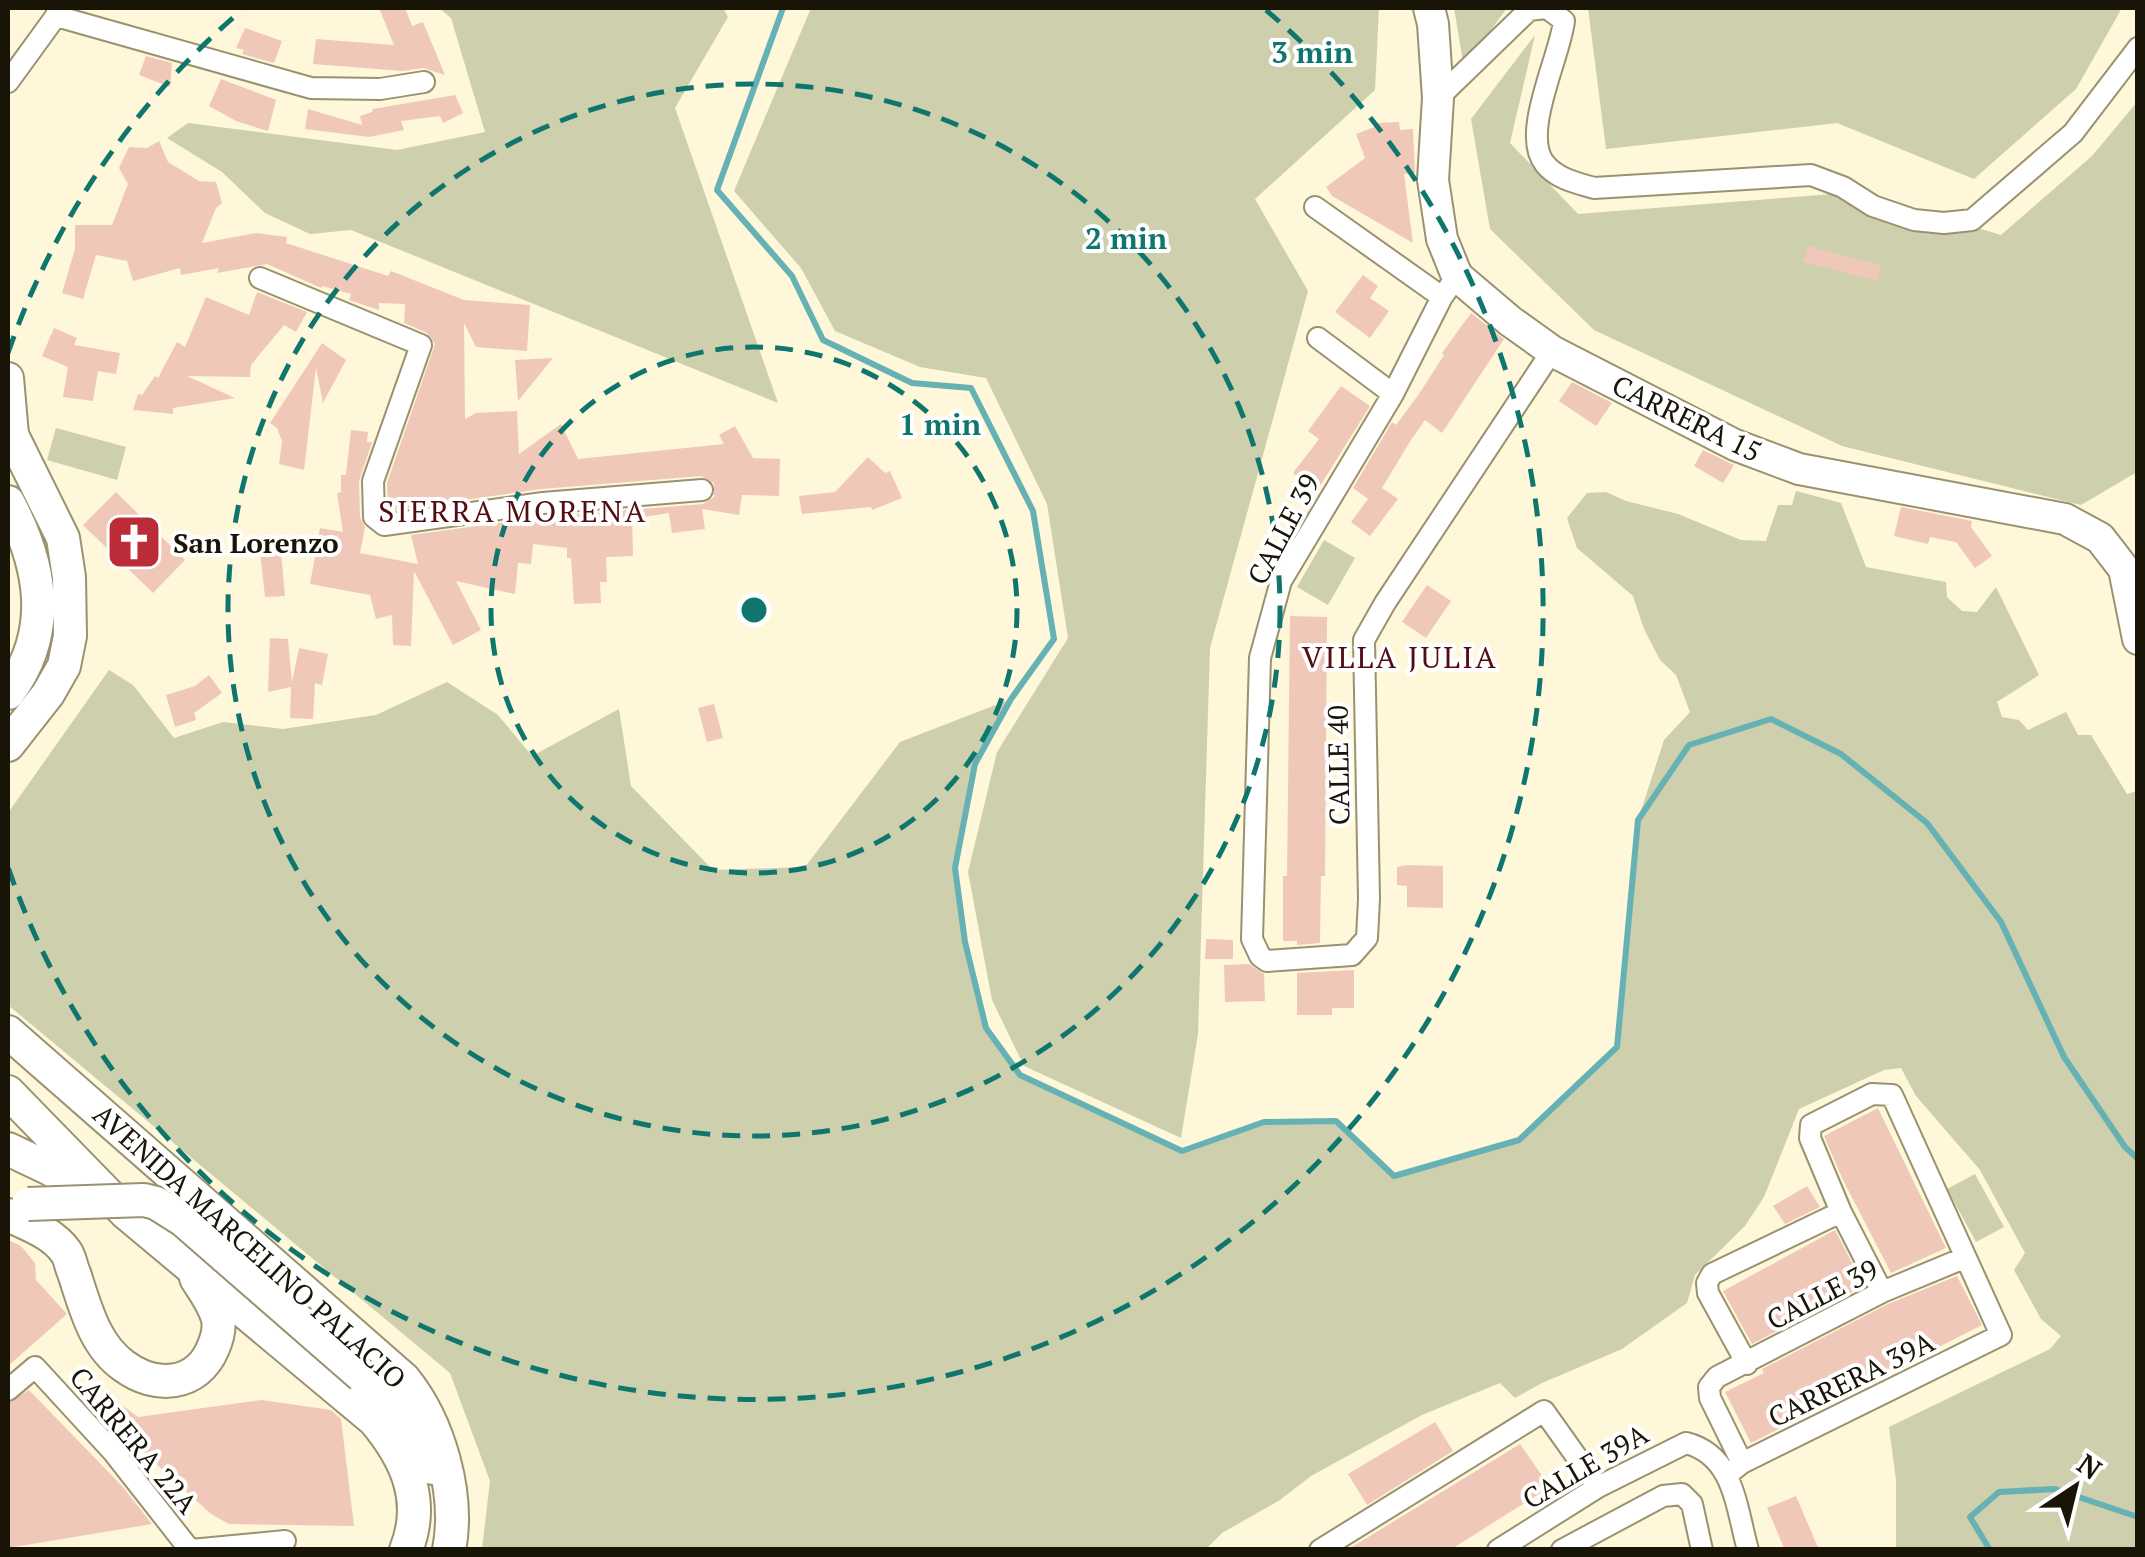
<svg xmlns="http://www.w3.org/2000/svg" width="2145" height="1557" viewBox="0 0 2145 1557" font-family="'PT Serif',serif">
	<rect width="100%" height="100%" fill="#fef7d9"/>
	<!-- green -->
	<path fill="#cdcfad" d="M439,8H723L728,17L675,108L778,403L351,230L310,234L265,213L222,172L167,138L188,123L397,150L485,132L451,18Z
		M811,8H1379L1375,90L1255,199L1308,291L1210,648L1198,1034L1181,1138L1024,1066L992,1000L968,872L997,752L1068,638L1047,504L986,378L920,367L835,331L801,268L734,191Z
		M1454,8H1507L1464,67Z
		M1588,8H2122L2076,89L1974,179L1837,123L1606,149Z
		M1535,35L1510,143L1578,214L1859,192L2001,235L2092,156L2137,102V472L2081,505L1842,446L1594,330L1490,229L1471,119Z
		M56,428L126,447L117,480L47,460Z
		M1796,491L1841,503L1866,567L1946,582L1947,597L1962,611L1977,612L1996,587L2039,675L1997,702L2002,717L2019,720L2028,730L2066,712L2078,735H2091L2127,794L2137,791V1549H1896V1480L1889,1427L2050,1349L2061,1336L2041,1319L2014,1270L2025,1253L1980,1170L1916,1096L1901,1068L1884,1070L1799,1109L1764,1197L1745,1226L1695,1275L1687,1303L1622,1349L1542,1383L1515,1398L1500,1383L1422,1415L1311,1476L1280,1500L1222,1533L1206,1549H482L490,1481L450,1373L8,1005V813L109,670L133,685L174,738L223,722L283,729L376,715L447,682L498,715L532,756L619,709L631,786L713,870L805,867L900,742L1011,699L975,764L955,868L965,942L986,1028L1020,1075L1182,1151L1264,1122L1336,1121L1394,1175L1519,1140L1617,1047L1638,820L1664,740L1690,712L1676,675L1660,660L1644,629L1633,596L1577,548L1567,518L1587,493L1606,492L1626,501L1678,514L1741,540L1766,541L1778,505H1792Z
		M1324,540L1355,558L1328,605L1297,587Z
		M1975,1174L2004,1227L1976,1242L1947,1189Z"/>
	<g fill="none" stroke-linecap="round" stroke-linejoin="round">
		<!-- stream -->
		<path stroke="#65b1b3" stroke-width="6" d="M783,8L717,190L792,276L823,340L912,383L971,388L1033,511L1054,639L1011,699L975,764L955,868L965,942L986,1028L1020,1075L1182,1151L1264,1122L1336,1121L1394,1176L1519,1140L1617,1047L1638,820L1689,745L1771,719L1841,754L1927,823L2001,922L2064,1057L2125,1147L2138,1159
			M1990,1550L1970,1517L1999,1492L2055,1489L2138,1517"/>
	</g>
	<!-- building -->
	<path fill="#f0c8b9" d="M379,8H405L412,26L423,22L445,75L423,68L403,71L313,64L316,39L394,45Z
		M245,28L282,41L274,63L242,54L244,50L236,48Z
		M146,56L172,63L170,87L139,75Z
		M221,79L276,100L268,131L236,121L209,106Z
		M455,95L463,113L443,123L440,116L401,121L404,130L369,137L305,129L308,109L362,125L360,116L372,112L373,109Z
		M1399,122L1400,130L1413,129L1415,173L1404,174L1413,243L1332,196L1326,187L1365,158L1356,134L1377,126V123Z
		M159,141L168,162L199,181L216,182L222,203L216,208L202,243L256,233L287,237L286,243L388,276L391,271L464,300L530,305L527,351L476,347L464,323L465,419L476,413L517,411L519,454L561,424L578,459L724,444L719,435L735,426L753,458L780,459L779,496L742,495L739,515L702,509L705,529L672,533L669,513L632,519L633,556L606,557L607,582H600L601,603L574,604L571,558H567V548L533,544L531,564L518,563L515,594L456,581L481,630L453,645L414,571L411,646L393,645L392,615L376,619L370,595L310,584L320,528L343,532L337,493L341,492V475H346L351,430L368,432L367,442H372L359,481L360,517L365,527L360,553L418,564L411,535L544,517L703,504L714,497V483L701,476L542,489L388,511L387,483L435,344L427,333L404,323L405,304L379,303V310L349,300L351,294L322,286L321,288L267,264L217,273L219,268L181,275L180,268L133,281L127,261L96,255L83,299L62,293L75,249V225H112L128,184L119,168L129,147L147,148Z
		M1808,246L1881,265L1877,281L1803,262Z
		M1363,275L1378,286L1370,298L1389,311L1370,338L1335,312Z
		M257,292L307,312L296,332L284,325L251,365L250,377L187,376L235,398L173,408V414L133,410L138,394L142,395L155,376L158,378L177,342L185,347L206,297L249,315Z
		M1471,313L1504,339L1442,433L1425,420L1411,440L1382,488L1398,499L1370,536L1351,522L1368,499L1353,488L1392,422L1396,425L1419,394L1444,355L1442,353Z
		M54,328L77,338L74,345L120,353L116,374L98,371L93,401L63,397L68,367L42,356Z
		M322,343L346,360L323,403L316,368L304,470L279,464L282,441L277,428L270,423Z
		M553,358L518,401L515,360Z
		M1572,382L1612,403L1596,426L1559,401Z
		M1341,386L1370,406L1317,491L1293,473L1319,439L1308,431Z
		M1703,450L1734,465L1723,483L1694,466Z
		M868,457L885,473L890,471L902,498L872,510L871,507L802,514L799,496L835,492Z
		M116,492L185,560L153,593L83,525Z
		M1901,507L1972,521L1971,527L1992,556L1975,568L1956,542L1930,537L1928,544L1894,536Z
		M280,540L285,596L265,597L259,542Z
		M1427,585L1451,601L1426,638L1402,622Z
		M1290,616L1327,617L1325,876H1321L1320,943L1297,945V941H1283V876H1287Z
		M270,638L288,639L292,682L299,648L328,654L322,685L315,683L313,719L290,718L291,687L268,692Z
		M209,675L222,693L194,713L196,720L175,727L166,695L195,686Z
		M714,704L723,738L707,742L698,708Z
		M1407,865L1443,866V908L1407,907V886L1397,885V867Z
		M1206,939L1233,940V959H1205Z
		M1249,964L1264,974L1265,1001L1225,1002L1224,965Z
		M1354,970V1008H1332V1015H1297V973Z
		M1878,1108L1946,1248L1891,1273L1843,1180L1824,1136Z
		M1807,1186L1820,1207L1785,1224L1773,1206Z
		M1835,1230L1864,1286L1752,1344L1723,1291Z
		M8,1240L21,1246L35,1263L36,1280L67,1314L8,1366Z
		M1957,1276L1982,1325L1751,1443L1725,1392L1764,1373L1762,1369L1888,1304Z
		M29,1390L122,1486L152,1524L8,1548V1403Z
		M262,1400L331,1410L341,1419L354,1526L229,1524L211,1514L108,1420L122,1405L138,1417Z
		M1435,1422L1453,1451L1367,1505L1348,1474Z
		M1520,1444L1550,1487L1450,1550H1347Z
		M1796,1496L1819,1550H1785L1767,1508Z"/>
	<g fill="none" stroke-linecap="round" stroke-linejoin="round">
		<!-- street casing -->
		<g stroke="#9a926f" stroke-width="24">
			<path id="street" d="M1547,8L1564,21C1560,57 1520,134 1545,164C1557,179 1577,183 1594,188L1811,175L1843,187L1873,206L1914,220L1944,223L1972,220L2073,133L2138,48
				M56,16L311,88L380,89L424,82
				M8,82L56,16L58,8
				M1438,98L1529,10L1546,8
				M1315,207L1442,297
				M1457,276L1442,297L1393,394L1281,581L1260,658L1252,939L1260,956L1267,961L1352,955L1367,938L1369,899L1364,640L1385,603L1552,351
				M260,278L421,345L373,481L374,517L384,525L543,503L702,490
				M1318,338L1393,394
				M1747,1364L1708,1293L1707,1283L1712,1274L1841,1212
				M8,1390L35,1367L114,1453L190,1550
				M1742,1463L1710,1398L1709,1387L1717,1377L1882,1292L1964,1258
				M1727,1475L1742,1463L2001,1335L1892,1095L1872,1094L1811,1125L1810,1138L1841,1212L1882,1292
				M191,1550L285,1541
				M1320,1550L1544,1411L1598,1487
				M1498,1550L1598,1487L1686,1443C1734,1455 1736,1507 1748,1550
				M1562,1550L1663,1496L1682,1494L1692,1504L1702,1550"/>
		</g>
		<!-- secondary casing -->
		<g stroke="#9a926f" stroke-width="34">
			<path id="secondary" d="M1429,8L1433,24L1438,98L1433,180L1442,239L1457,276L1510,321L1552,351L1735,445L1799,469L2065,519L2100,538L2124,569L2138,639
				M8,378L13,435"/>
		</g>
		<!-- primary casing -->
		<g stroke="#9a926f" stroke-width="36">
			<path id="primary" d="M8,427L63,538L69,577L70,636L64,666L48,694L8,745
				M8,502C42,566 54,632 8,693
				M8,1032L404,1379C439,1422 460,1494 449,1550
				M8,1092L126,1213L374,1420C406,1458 426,1500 406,1550
				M8,1149L50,1169L91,1194
				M8,1215C27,1224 53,1233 66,1252C70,1257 71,1267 74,1273C85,1306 94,1345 124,1366C155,1389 197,1387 213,1348C217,1339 220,1330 218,1319C214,1304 204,1291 196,1278
				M362,1376L402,1417L433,1468"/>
		</g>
		<!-- street -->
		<use href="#street" stroke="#fff" stroke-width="20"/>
		<!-- secondary -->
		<use href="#secondary" stroke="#fff" stroke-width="30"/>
		<!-- primary -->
		<use href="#primary" stroke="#fff" stroke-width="32"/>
		<!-- primary-bridge casing -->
		<g stroke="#9a926f" stroke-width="36" stroke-linecap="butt">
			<path id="primary-bridge" d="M28,1204L144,1200L156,1203L183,1220L362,1376"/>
		</g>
		<!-- primary-bridge -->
		<use href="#primary-bridge" stroke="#fff" stroke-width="32"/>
	</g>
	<!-- distance rings -->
	<g fill="none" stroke="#0f766e" stroke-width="5" stroke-dasharray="18 12">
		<circle cx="754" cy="610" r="263"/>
		<circle cx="754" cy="610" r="526"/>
		<path d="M8 353A789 789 0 0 1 242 10M1266 10A789 789 0 1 1 8 867"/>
	</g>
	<!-- icons -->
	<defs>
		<g id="church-square" transform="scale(2.875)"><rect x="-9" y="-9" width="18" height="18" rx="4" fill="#bc2c38" stroke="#fff"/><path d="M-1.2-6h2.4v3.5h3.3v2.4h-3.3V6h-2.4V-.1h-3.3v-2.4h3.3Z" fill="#fff"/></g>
	</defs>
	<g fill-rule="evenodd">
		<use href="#church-square" x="134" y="542"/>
	</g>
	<g text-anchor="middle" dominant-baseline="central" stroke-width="8" stroke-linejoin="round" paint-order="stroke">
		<!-- street labels -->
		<g font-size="28" fill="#181507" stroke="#fff">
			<text transform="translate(1687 418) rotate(26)">CARRERA 15</text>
			<text transform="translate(1283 529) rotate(-62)">CALLE 39</text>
			<text transform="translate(1338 765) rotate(-91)">CALLE 40</text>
			<text transform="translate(250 1246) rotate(42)">AVENIDA MARCELINO PALACIO</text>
			<text transform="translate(1822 1294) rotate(-27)">CALLE 39</text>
			<text transform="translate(1851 1379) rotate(-26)">CARRERA 39A</text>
			<text transform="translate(134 1440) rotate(50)">CARRERA 22A</text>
			<text transform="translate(1585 1466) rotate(-30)">CALLE 39A</text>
		</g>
		<!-- poi labels -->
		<g font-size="28" font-weight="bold" fill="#181507" stroke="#fff" text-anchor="start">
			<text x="173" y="542">San Lorenzo</text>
		</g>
		<!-- neighbourhood labels -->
		<g font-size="30" letter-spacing="2.5" fill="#520d13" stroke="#fff">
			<text x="513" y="511">SIERRA MORENA</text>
			<text x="1400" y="657">VILLA JULIA</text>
		</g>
	</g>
	<circle cx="754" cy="610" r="15" fill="#0f766e" stroke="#fff" stroke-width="5"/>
	<g font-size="30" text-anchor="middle" font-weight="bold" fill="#0f766e" stroke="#fff" stroke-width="8" stroke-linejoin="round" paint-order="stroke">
		<text x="1312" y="63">3 min</text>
		<text x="1126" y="249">2 min</text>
		<text x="940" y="435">1 min</text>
	</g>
	<!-- border -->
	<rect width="2145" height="1557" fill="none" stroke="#181507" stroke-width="20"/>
	<!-- north arrow -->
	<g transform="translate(2075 1487) rotate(35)" stroke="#ffffff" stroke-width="8" paint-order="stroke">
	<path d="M0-8L18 38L0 25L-18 38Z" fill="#181507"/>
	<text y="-15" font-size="28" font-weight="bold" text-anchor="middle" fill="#181507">N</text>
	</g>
</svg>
